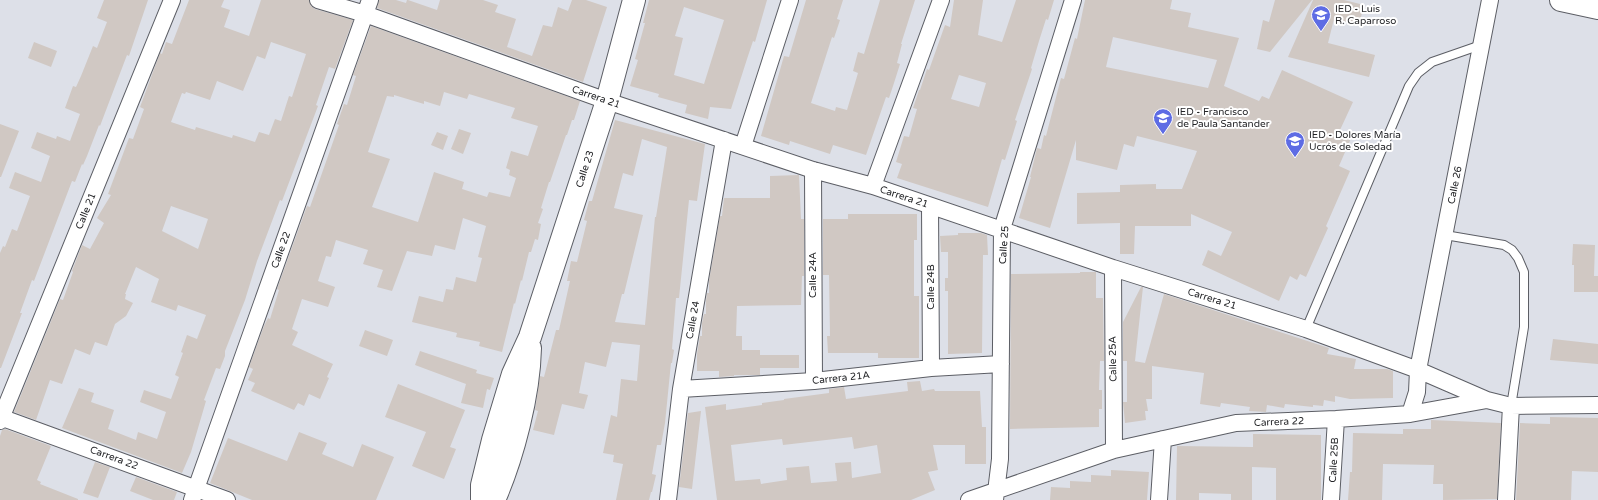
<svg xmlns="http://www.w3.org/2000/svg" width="1598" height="500" viewBox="0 0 1598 500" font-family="'Varela Round',sans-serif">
	<rect width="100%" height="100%" fill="#dde0e8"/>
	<!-- building -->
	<path fill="#d0c8c3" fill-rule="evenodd" d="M104,0H148L129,56L127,55L100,126L99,125L87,156L83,165L82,164L75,182L72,181L34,281L32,280L20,313H22L1,368H0V253L3,246L5,247L12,229L17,231L30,196L9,188L15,172L41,182L50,156L31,148L37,132L56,139L57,136L70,141L80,114L65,108L73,86L76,87L81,76L93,46L97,48L107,22L97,18Z
		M189,0H224L221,7L230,10L224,27L249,36L261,0H309L311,6L315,9L353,20L335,69L329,67L316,105L318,106L282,201L280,200L257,261L245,300L225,351V356L220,369L216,368L204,400L206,401L191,452L182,473L62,428L79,388L94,393L91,402L114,410L108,429L136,440L138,432L157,439L166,412L140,402L144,390L171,399L179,377L175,375L183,353L181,352L187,335L197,339L206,315L178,305L176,311L151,302L159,279L136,267L125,294H126L125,299L133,303L126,316L115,324L107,346L95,342L90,355L75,349L62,384L50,380L36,420L14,412L60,299L63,300L73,272L72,271L82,245L90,249L104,223L97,218L111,195L108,194L129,138L133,139L144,109L140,107L160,53L162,54L166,42L172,44ZM271,42L306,54L292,97L289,96L281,121L275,119L269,135L259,132L255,142L233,135L232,138L196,127L195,130L171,122L182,93L185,94L186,92L210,100L217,81L243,91L257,56L265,59ZM171,206L208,219L198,249L162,231Z
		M379,0H396L406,3L407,0H408L437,10L440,0H483L498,5L495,12L516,19L507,47L532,56L543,25L552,27L558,7L568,11L572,0H586L607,7L583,82L377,8Z
		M649,0H767L755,42L753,41L747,59L731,109L710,107L708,119L685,113L687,105L658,97L659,94L630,86L638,60L635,59L645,23H643ZM684,7L724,20L704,84L674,75L683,38L675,36Z
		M806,0H843L837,19L840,20L834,38L832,37L811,103L835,111L836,107L847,110L858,73L853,71L858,52L864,54L880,0H915L901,44H902L897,63L900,64L894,83L889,98L886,97L866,155L833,145L830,154L790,141L789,145L761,136L784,56L789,57Z
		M954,0H983L978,35L1002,42L1016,0H1054L1048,20L1046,19L1039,41L1031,68L1032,69L1015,120L1017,121L1005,160L1002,159L988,207L897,178L902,164L896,162L904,136L909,137L917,109L913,108L919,90H920L927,69L929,70L945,25L950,27ZM959,75L986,83L979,107L951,99Z
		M1085,0H1172L1170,9L1191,13L1188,27L1239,38L1224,86L1259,101L1262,96L1269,99L1282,70L1353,102L1340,130L1352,136L1339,166L1350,171L1326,226L1328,228L1306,277L1300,274L1297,280L1290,276L1279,301L1202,265L1208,250L1221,256L1232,232L1191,214V226H1135L1134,254H1120V223L1077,224V193L1120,192V185L1156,184V189H1182L1197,151L1137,136L1134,147L1124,144L1117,170L1076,160V140L1050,228L1019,218L1031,177H1030L1037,148L1041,149L1044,135L1046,136L1061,78L1064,79L1075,38L1077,39ZM1113,37L1217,60L1208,88L1106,67Z
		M1275,0H1312L1270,52L1257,49L1263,20L1269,22Z
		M1313,0H1344L1364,5L1359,25L1334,19L1328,43L1375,55L1369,77L1288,57Z
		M371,26L580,101L574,120H572L567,135H566L550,182H549L541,208L543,209L538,223L541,224L538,240L535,239L531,252H529L522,281L521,280L515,304L514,303L502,352L479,346L480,342L456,337L457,333L412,322L419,296L443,302L446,289L453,290L456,277L476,282L482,258L478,257L486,226L463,218L455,250L435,245L432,256L407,251L392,291L377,287L383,270L363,264L368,250L336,240L331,257L326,256L318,281L335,287L328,307L302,299L292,329L298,332L292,345L333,364L327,377L329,378L320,399L309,394L304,406L298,403L294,410L251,391L255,383L248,380L253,369L249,367L264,326L268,318L270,319L279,290L277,289L307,206L310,207L339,125L337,124L344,104L347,105L356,76L353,75ZM444,92L467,99L469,94L515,108L511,118L538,126L528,156L511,151L506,168L510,170L509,175L516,178L510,197L489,192L487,197L462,189L464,182L434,172L418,222L372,207L390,159L368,152L387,96L394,97V95L424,104V101L440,106Z
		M34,42L57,51L51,67L28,58Z
		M615,120L705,144L697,201L689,200L679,298H676L672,349L674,350L672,363H671L665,423L661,445H657L652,474L656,475L652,492H651L649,500H616L623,464L613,462L614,455L603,453L611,415L617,417L621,379L637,381L640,345L612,342L606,367L585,362L579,393L588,395L584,409L562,404L554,435L533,430L538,411L535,410L540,376L544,377L556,330H559L570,281H567L571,261L577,262L587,221L584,220L589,201H592ZM642,139L667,147L656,217H655L645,325L615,322L622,294H624L643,215L614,208L623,173L633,176Z
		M0,124L19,131L1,177H0Z
		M459,129L471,133L463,154L451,149Z
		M437,132L448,136L443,150L431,145Z
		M799,175L801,219H804V276H802L801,305L737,306L736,336H742V350H760V355H799V368H760V375H734V376L719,377V371H697V354L700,336H702V323L704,314H706V301L707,293H709V281L720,216H722L724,198H770V176Z
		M848,214H917V240H914V296H919V358H878V353H828L827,336H830L829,275H823V219H848Z
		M958,233H981L987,235L988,255H983L982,353L948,354V291H945V278H948V252H941L940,236L958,235Z
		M1573,244L1595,245L1594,276H1598V292H1574V265H1572Z
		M1080,272H1096V298H1103L1104,361H1100L1099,390H1102V409H1099V427L1010,429L1011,274L1080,273Z
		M1141,287H1143L1135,361H1134L1145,363L1164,294L1329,348L1327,354L1356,359L1354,369H1387L1393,371V398L1350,399L1335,396V402L1324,400L1323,406L1313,405V407L1285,404L1284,408L1267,405L1266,412L1249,411L1250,407L1221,403L1220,407L1200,404L1204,373L1152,366V399H1146L1148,411H1145L1146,420L1125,423L1123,402H1127V361H1123V322Z
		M365,330L393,340L387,356L359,346Z
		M1553,339L1598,344V364L1550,360Z
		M420,351L477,370L476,373L494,378L490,390L487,389L483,408L461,403L466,384L415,365Z
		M920,381L922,391L934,389L935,391H980L982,427H986V464H965V445H933L938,470L928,472L935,490L911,500H717L705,407L726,404V410L762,405V403L784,400V399L829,393V389L844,387L846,399L860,397L908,391L907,382ZM852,437L854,449L877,445L881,473L852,478L851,462L835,463L837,481L811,483L809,466L786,468L787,480L761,484L760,479L735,481L731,445L782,439L783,445Z
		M398,384L465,410L450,447L456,449L444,479L412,466L426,432L385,417Z
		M701,411L692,489L679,487L688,413Z
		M1550,417L1598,418V472L1572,471L1571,500H1516L1520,423L1550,424Z
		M1431,420L1501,423L1497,499L1443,500V484H1433L1434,465L1383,464L1382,500H1348L1350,472H1352L1353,433L1403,434V429H1431Z
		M5,429L51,446L37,480L41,482L40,484L78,499V500H0V436L2,430Z
		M299,432L327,443L322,454L353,467L362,444L394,457L376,500H252L210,483L228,438L287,461Z
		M1253,434L1321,435V500H1276V468L1252,467V500H1231V494L1199,493V500H1176L1177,446L1253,447Z
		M95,462L110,467L98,498L83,493Z
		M1111,470L1149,472L1147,500H1050L1051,487L1070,488V481L1091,482V475L1111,476Z
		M136,477L177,492L174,500H153L130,491Z"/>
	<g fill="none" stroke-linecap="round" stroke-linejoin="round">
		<!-- lane casing -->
		<g stroke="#5c5e65" stroke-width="10">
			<path id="lane" d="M1445,235L1504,245L1512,250L1518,258L1524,272V327L1511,406
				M1306,329L1409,86L1418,73L1432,62L1481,45"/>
		</g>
		<!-- street casing -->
		<g stroke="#5c5e65" stroke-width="18">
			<path id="street" d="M318,0L365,14L607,101L813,170L873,186L1113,268L1306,329L1418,370L1487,400
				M743,146L790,0
				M813,170L814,381
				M873,186L941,0
				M930,206L931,368
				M1113,268L1114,450
				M681,389L814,381L931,368L1001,364
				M1410,414L1417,392L1418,370L1490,0
				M0,417L227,500
				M0,421L172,0
				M192,500L370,0
				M668,500L681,389L724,140
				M969,500L1114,450L1236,423L1336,419L1410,414L1487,400L1511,406L1598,405
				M995,500L1000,459L1002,229L1073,0
				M1159,500L1163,439
				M1331,500L1336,419
				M1506,500L1511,406"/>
		</g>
		<!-- secondary casing -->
		<g stroke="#5c5e65" stroke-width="24">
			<path id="secondary" d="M1561,0L1598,8
				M482,500V485L493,440L513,374L530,337L607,101L634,0
				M494,500C513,457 529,395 530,348"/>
		</g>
		<!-- lane -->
		<use href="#lane" stroke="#fff" stroke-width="8"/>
		<!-- street -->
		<use href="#street" stroke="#fff" stroke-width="16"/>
		<!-- secondary -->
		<use href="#secondary" stroke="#fff" stroke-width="22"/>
	</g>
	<!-- icons -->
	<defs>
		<g id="school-pin" transform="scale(1)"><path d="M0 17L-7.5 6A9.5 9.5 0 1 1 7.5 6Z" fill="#5e6ce4" stroke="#fff"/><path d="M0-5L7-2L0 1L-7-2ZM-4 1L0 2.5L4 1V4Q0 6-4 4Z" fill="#fff"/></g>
	</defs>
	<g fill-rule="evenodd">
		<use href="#school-pin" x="1321" y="15"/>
		<use href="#school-pin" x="1163" y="118"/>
		<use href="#school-pin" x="1295" y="141"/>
	</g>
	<g text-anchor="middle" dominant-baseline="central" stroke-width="4" stroke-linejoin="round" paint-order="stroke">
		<!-- poi labels -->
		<g font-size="10" fill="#232427" stroke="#fff" text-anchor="start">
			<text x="1335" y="9">IED - Luis<tspan x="1335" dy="12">R. Caparroso</tspan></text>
			<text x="1177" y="112">IED - Francisco<tspan x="1177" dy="12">de Paula Santander</tspan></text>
			<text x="1309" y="135">IED - Dolores María<tspan x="1309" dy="12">Ucrós de Soledad</tspan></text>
		</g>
		<!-- street labels -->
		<g font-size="10" fill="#232427" stroke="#fff">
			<text transform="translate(596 97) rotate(19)">Carrera 21</text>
			<text transform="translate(585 169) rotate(-72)">Calle 23</text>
			<text transform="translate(1455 185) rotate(-79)">Calle 26</text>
			<text transform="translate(904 197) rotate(18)">Carrera 21</text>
			<text transform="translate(86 211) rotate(-68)">Calle 21</text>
			<text transform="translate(1004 245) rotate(-86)">Calle 25</text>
			<text transform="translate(281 250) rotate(-70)">Calle 22</text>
			<text transform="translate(813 275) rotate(-90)">Calle 24A</text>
			<text transform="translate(931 287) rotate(-90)">Calle 24B</text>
			<text transform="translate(1212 299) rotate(17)">Carrera 21</text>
			<text transform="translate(693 320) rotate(-80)">Calle 24</text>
			<text transform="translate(1113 359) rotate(-91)">Calle 25A</text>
			<text transform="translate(841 378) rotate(-6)">Carrera 21A</text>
			<text transform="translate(1279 422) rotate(-2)">Carrera 22</text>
			<text transform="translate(114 458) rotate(20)">Carrera 22</text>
			<text transform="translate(1334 460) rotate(-87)">Calle 25B</text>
		</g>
	</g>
</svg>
